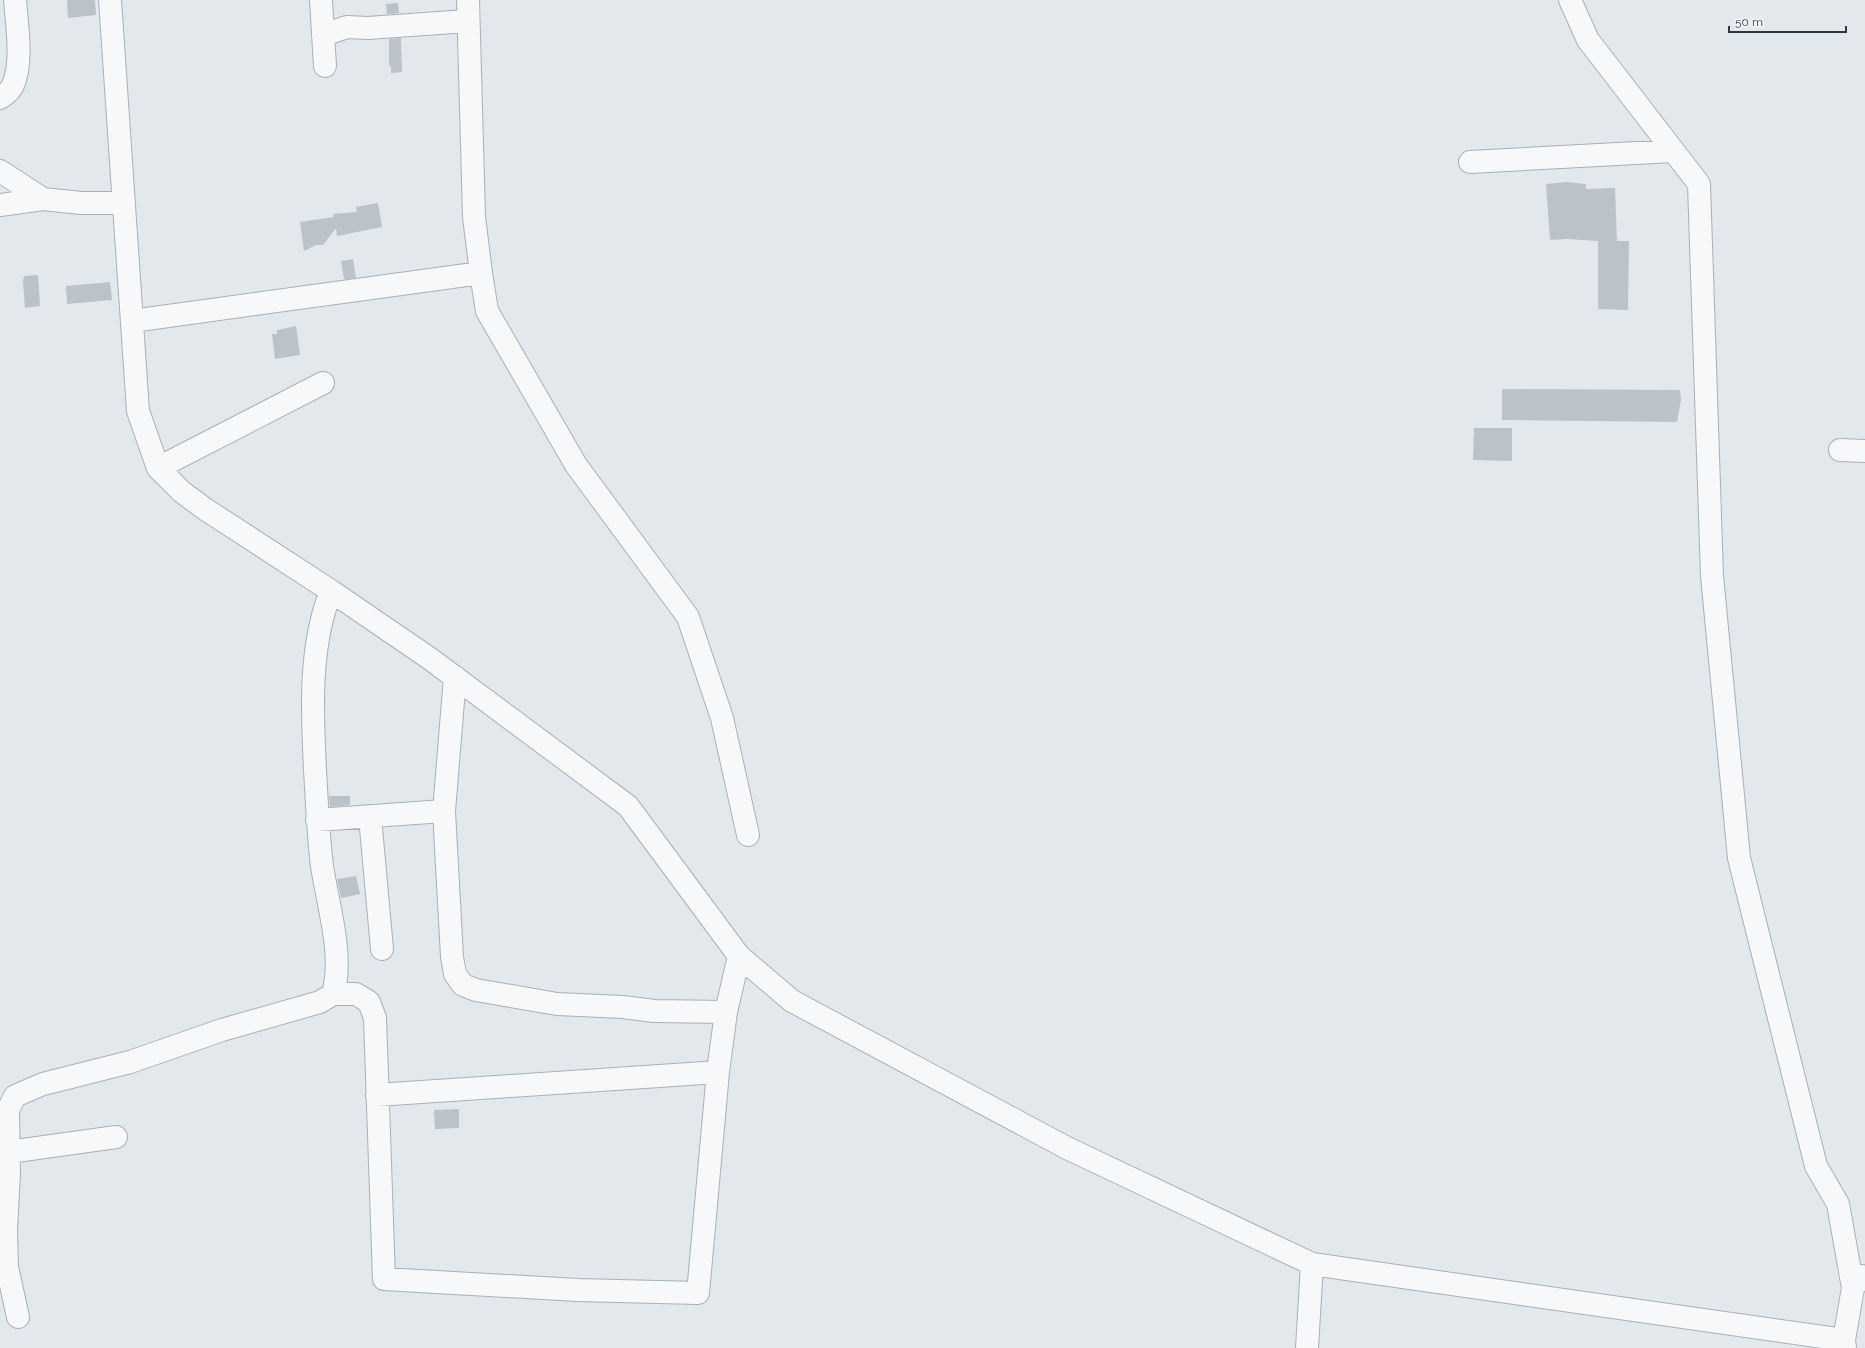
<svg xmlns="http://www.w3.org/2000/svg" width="1865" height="1348" viewBox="0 0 1865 1348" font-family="Raleway,sans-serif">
	<rect width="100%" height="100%" fill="#e3e8ec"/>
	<!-- building -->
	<path fill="#bac2ca" d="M67,0H95L96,15L68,18Z
		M398,3L399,13L387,14L386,4Z
		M401,38L402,72L391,73V66H389V39Z
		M1566,182L1586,184V189L1615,188L1617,241H1629L1628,310L1598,309V241L1567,239L1550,240L1546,184Z
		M378,203L382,227L337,236L336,228L323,245H316L304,251L300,222L334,217L333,214L357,212L356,207Z
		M353,259L356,278L344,279L341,261Z
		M38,275L40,306L25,308L23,282L24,276Z
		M110,282L112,300L67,304L66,286Z
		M296,326L300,355L275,359L272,334H277V330Z
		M1502,389L1680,390L1681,400L1677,422L1502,420Z
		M1474,428H1512V461L1473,460Z
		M329,796H350V805L330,807Z
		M356,876L360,894L341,898L337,879Z
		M459,1109V1128L435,1129L434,1110Z"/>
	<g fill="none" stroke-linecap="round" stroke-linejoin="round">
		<!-- minor casing -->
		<g stroke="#a8b0b7" stroke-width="24">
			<path id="minor" d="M110,0L138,411L158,468L182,492L205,509L331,591L429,658L628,806L739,956L792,1001L1067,1148L1312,1264L1844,1340
				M321,0L325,66
				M468,0L474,217L481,273L487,311L576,465L688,617L722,718L748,835
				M1570,0L1588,40L1699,184L1712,576L1739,858L1816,1166L1838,1204L1853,1288
				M323,35L347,27L368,28L467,21
				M0,98C4,96 11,90 13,85C23,62 17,25 15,0
				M1470,162L1673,151
				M0,171L43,199L81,203H123
				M0,205L43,199
				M132,321L481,273
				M1840,450L1865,451
				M158,468L323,383
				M455,677L444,811L452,957L455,974L463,985L476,990L557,1004L623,1007L654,1011L726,1012
				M370,817L382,949
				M317,820L444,811
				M333,994H356L369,1002L375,1018L384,1279L578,1290L698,1293L718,1072L726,1012L739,956
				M377,1095L718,1072
				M9,1152L116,1137
				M18,1317L7,1267L6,1230L9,1173L8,1110L15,1096L43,1084L130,1062L222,1030L320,1002L333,994C344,955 328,906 322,866C318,834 317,802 315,770C312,710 309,646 331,591
				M1307,1348L1312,1264
				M1845,1348L1844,1340L1853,1288L1862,1276"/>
		</g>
		<!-- minor -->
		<use href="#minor" stroke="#f7f8fa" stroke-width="22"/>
	</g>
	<!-- scale -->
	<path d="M1729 26v6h117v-6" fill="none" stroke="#2a3845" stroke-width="2"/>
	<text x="1735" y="26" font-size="12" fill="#2a3845" stroke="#f3f7f9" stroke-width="3" paint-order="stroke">50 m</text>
</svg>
